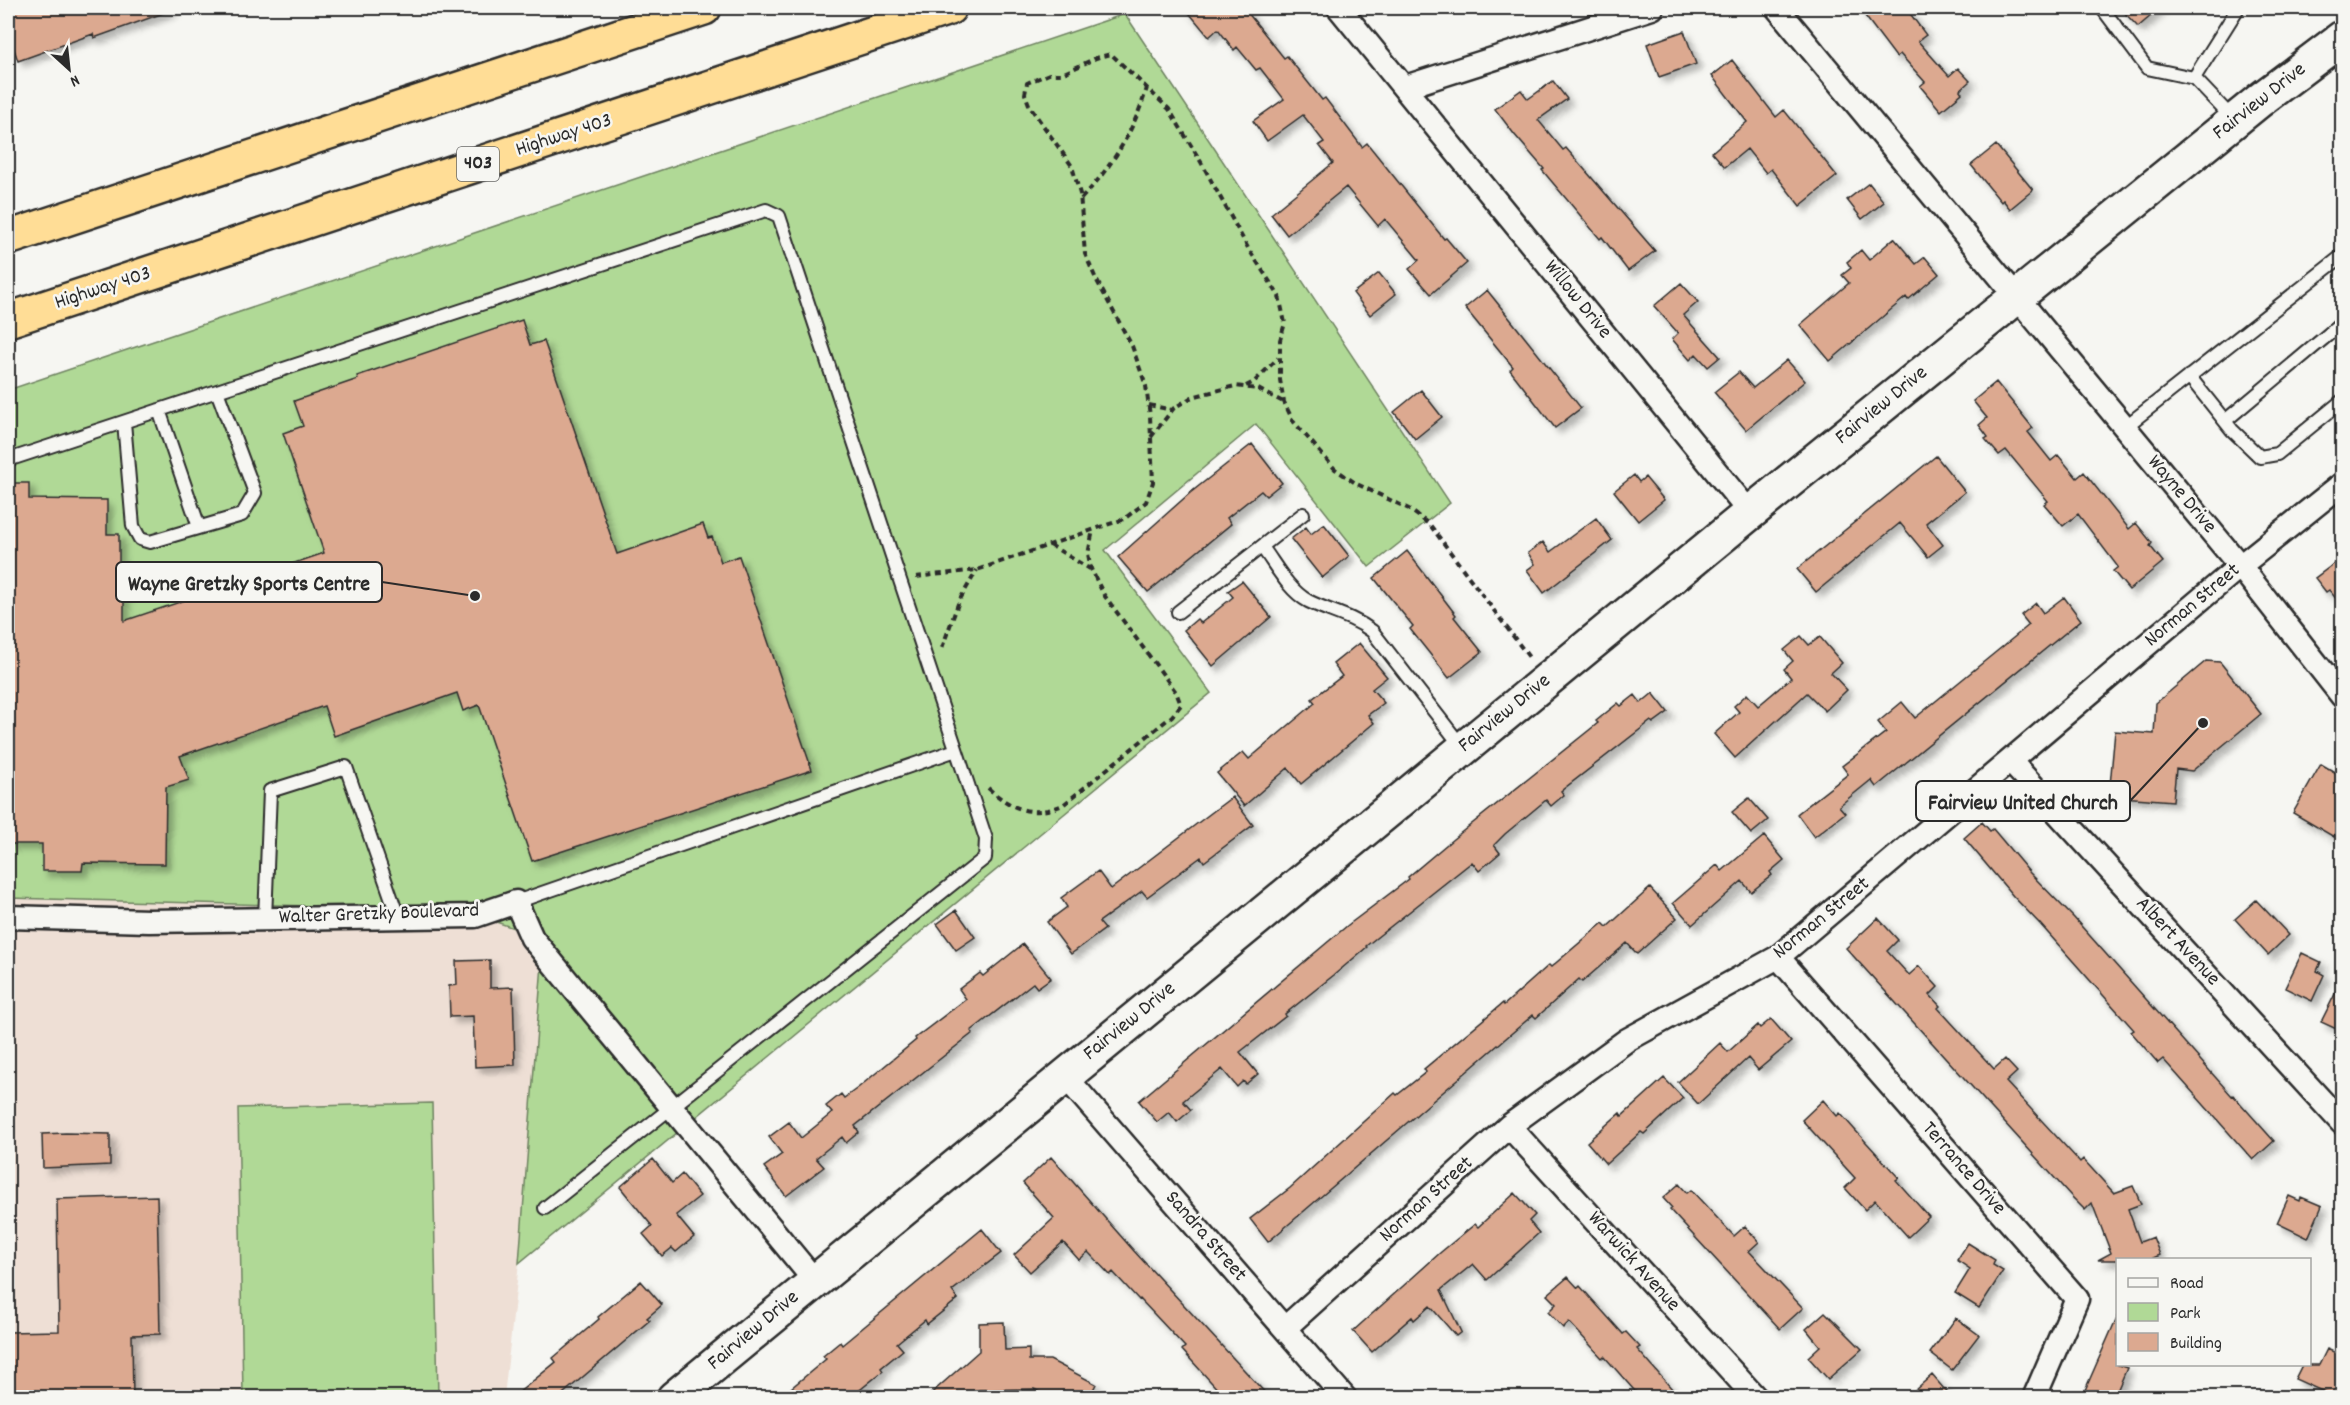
<svg xmlns="http://www.w3.org/2000/svg" width="2350" height="1405" viewBox="0 0 2350 1405" font-family="Dekko,sans-serif">
	<defs>
		<filter id="shadow"><feDropShadow dx="5.5" dy="5.5" stdDeviation="3" flood-color="#0004"/></filter>
	</defs>
	<rect width="100%" height="100%" fill="#f6f6f2"/>
	<filter id="ink" filterUnits="userSpaceOnUse"><feTurbulence type="fractalNoise" baseFrequency=".0167" numOctaves="2"/><feDisplacementMap in="SourceGraphic" scale="12" xChannelSelector="R" yChannelSelector="G"/><feConvolveMatrix kernelMatrix="1 2 1 2 8 2 1 2 1" color-interpolation-filters="sRGB"/></filter>
	<g filter="url(#ink)">
		<!-- built -->
		<path fill="#eedfd5" d="M8,898L460,910L544,938L519,1263L504,1397L8,1398Z"/>
		<!-- green -->
		<path fill="#b0d996" stroke="#6e8260" stroke-width="1.5" d="M1125,14L1450,503L1369,567L1256,424L1105,550L1211,693L519,1263L544,938L460,910L8,898V390Z
			M432,1103L438,1397H243L238,1108Z"/>
		<!-- building -->
		<path fill="#dca990" stroke="#2b2b2b" stroke-width="1.5" filter="url(#shadow)" d="M24,8H172V10L94,38L93,34L18,61L8,32V13Z
			M1185,8H1244L1284,58L1287,56L1322,100L1325,98L1362,147L1367,143L1444,239L1446,238L1467,263L1431,294L1409,269L1419,260L1385,219L1378,226L1346,187L1287,235L1271,214L1333,163L1319,145L1324,142L1303,115L1267,141L1253,121L1284,99L1260,68L1256,70L1237,47L1234,50L1218,29L1209,37Z
			M1859,8H1906L1926,35L1918,41L1949,76L1958,68L1970,81L1960,90L1962,93L1941,111L1920,86L1925,82L1900,54L1896,57Z
			M2120,8H2160L2138,27Z
			M1684,31L1696,64L1659,77L1647,44Z
			M1732,60L1776,117L1784,110L1837,176L1800,206L1771,169L1766,173L1747,149L1725,167L1712,152L1747,122L1712,76Z
			M1553,81L1567,99L1538,120L1563,150L1566,148L1655,251L1628,271L1602,237L1600,239L1542,170L1544,169L1514,134L1495,109L1521,90L1528,99Z
			M1996,145L2033,190L2010,209L2003,200L2001,202L1971,165Z
			M1869,183L1884,202L1862,219L1847,200Z
			M1894,238L1916,264L1925,257L1939,274L1908,300L1906,297L1830,361L1800,325L1849,283L1842,275L1851,268L1847,262L1861,250L1869,260Z
			M1379,273L1396,294L1370,315L1353,293Z
			M1681,283L1698,302L1683,315L1720,357L1708,367L1696,354L1690,360L1672,339L1678,333L1654,306Z
			M1487,290L1581,408L1555,428L1510,370L1513,367L1465,308Z
			M522,320L530,345L544,341L617,554L703,524L708,538L712,537L721,562L739,556L812,770L532,861L479,705L463,711L457,693L334,736L324,706L180,756L189,780L166,787L165,864L83,863L82,871H42V844H8V483H29V499L107,500V534H119V581H124V621L324,553L283,433L303,426L294,401L358,379L357,376Z
			M1787,360L1805,381L1746,430L1714,392L1739,372L1753,388Z
			M1996,382L2033,428L2028,432L2051,461L2058,455L2077,478L2084,472L2129,529L2136,523L2152,543L2150,546L2163,562L2129,590L2113,571L2118,567L2078,514L2063,526L2044,504L2048,501L2006,450L1999,455L1985,439L1988,437L1979,425L1987,418L1973,401Z
			M1421,390L1442,417L1415,439L1394,412Z
			M1252,444L1282,483L1266,496L1261,491L1227,518L1231,524L1148,592L1118,557L1190,493Z
			M1936,456L1965,492L1926,523L1943,545L1928,557L1900,523L1816,592L1797,569Z
			M1634,475L1639,482L1645,477L1664,500L1638,521L1614,491Z
			M1596,518L1612,540L1544,593L1527,570L1535,564L1528,553L1543,542L1550,552Z
			M1324,524L1349,556L1322,578L1291,539L1306,527L1311,534Z
			M1407,551L1456,615L1454,617L1482,652L1449,678L1410,629L1413,626L1374,578Z
			M2343,557V607L2329,590L2326,592L2315,578Z
			M1242,581L1271,617L1213,666L1184,630L1197,619L1201,623L1233,597L1228,591Z
			M2064,597L2081,620L1876,787L1871,780L1839,806L1845,813L1814,837L1797,814L1848,774L1842,766L1886,732L1878,722L1902,702L1915,718L2029,625L2021,615L2036,603L2043,613Z
			M1801,636L1809,645L1820,637L1842,663L1831,673L1847,690L1825,711L1807,693L1735,758L1714,734L1739,712L1734,706L1747,694L1758,706L1791,678L1784,669L1793,661L1784,650Z
			M1359,643L1387,677L1372,689L1384,703L1368,715L1374,723L1301,784L1288,768L1244,806L1217,773L1243,752L1249,759L1315,703L1312,699L1342,676L1333,664Z
			M2206,661L2220,662L2261,714L2192,771L2176,769L2173,801L2109,796L2115,731L2154,734L2156,703Z
			M1653,693L1668,712L1653,723L1651,721L1561,791L1564,795L1551,806L1546,800L1505,834L1494,845L1500,853L1479,871L1472,862L1366,946L1367,947L1334,975L1285,1014L1286,1016L1240,1052L1258,1074L1246,1084L1243,1081L1237,1087L1222,1069L1183,1101L1191,1110L1177,1122L1169,1112L1157,1122L1139,1101L1348,925L1409,879L1408,877L1453,839L1598,723L1596,721L1618,703L1621,706L1635,695L1641,703Z
			M2321,764L2343,777V822L2334,837L2293,813Z
			M1232,797L1253,825L1204,862L1201,857L1147,897L1142,891L1099,922L1105,929L1071,954L1047,922L1067,907L1061,898L1098,871L1111,889Z
			M1749,798L1768,820L1751,834L1732,812Z
			M1982,822L1990,831L1993,829L2030,873L2074,918L2232,1096L2233,1095L2274,1141L2253,1160L2163,1059L2158,1063L2131,1032L2134,1030L2040,924L2013,896L1964,838Z
			M1764,836L1784,860L1770,872L1772,875L1751,892L1742,881L1692,925L1673,903L1717,865L1722,871Z
			M1650,888L1677,918L1637,954L1627,943L1582,982L1579,979L1536,1018L1533,1015L1268,1242L1250,1219L1290,1188L1395,1093L1397,1095L1426,1072L1424,1069L1503,1003L1504,1005L1549,965L1551,967L1603,923L1607,927Z
			M2256,900L2289,935L2268,955L2235,919Z
			M956,910L975,937L956,950L937,924Z
			M1878,918L1898,940L1887,951L1909,975L1919,966L1938,987L1930,995L1940,1006L1938,1008L1994,1069L2005,1059L2017,1072L2006,1082L2080,1162L2083,1159L2114,1193L2133,1186L2141,1204L2128,1209L2140,1242L2153,1237L2160,1255L2149,1260H2098L2111,1253L2092,1203L2085,1210L2071,1196L1846,948Z
			M1023,944L1051,978L1037,988L1033,983L971,1031L973,1033L855,1126L859,1132L846,1143L842,1137L816,1158L824,1167L786,1196L764,1167L782,1154L769,1137L789,1122L801,1138L832,1113L826,1106L841,1094L844,1098L859,1087L916,1040L915,1038L966,999L959,989L980,973L983,976Z
			M2302,953L2321,962L2317,971L2324,975L2312,1001L2285,988Z
			M490,960V988L513,987L515,1065L475,1067L473,1016L450,1017L449,986L457,985L456,961Z
			M2343,978V1032L2321,1022Z
			M1771,1019L1791,1042L1758,1070L1748,1058L1698,1104L1678,1082L1720,1043L1728,1052L1758,1025L1760,1028Z
			M1664,1078L1683,1098L1644,1134L1641,1132L1606,1164L1587,1142L1620,1113L1622,1116Z
			M1823,1100L1837,1116L1840,1113L1855,1130L1899,1178L1896,1180L1929,1217L1908,1237L1875,1200L1865,1210L1845,1188L1855,1178L1802,1120Z
			M66,1133L110,1134V1165L43,1168L42,1134Z
			M1051,1157L1134,1251L1270,1398H1232L1224,1388L1220,1392L1182,1350L1185,1347L1140,1299L1139,1300L1113,1272L1110,1275L1088,1252L1079,1260L1063,1242L1030,1272L1014,1255L1054,1218L1023,1183Z
			M653,1159L672,1183L682,1174L700,1196L676,1215L694,1237L676,1252L672,1248L662,1256L643,1234L652,1226L620,1187Z
			M1679,1184L1687,1193L1691,1190L1734,1236L1745,1226L1759,1242L1749,1251L1803,1308L1780,1329L1670,1210L1672,1208L1663,1198Z
			M1515,1193L1535,1215L1529,1221L1539,1233L1487,1280L1473,1264L1441,1290L1461,1332L1456,1336L1430,1306L1414,1320L1412,1317L1372,1352L1353,1331L1441,1252L1475,1224L1478,1227Z
			M157,1196L160,1334L132,1335L133,1398H8V1332L59,1331L57,1199Z
			M2289,1196L2300,1201L2301,1197L2322,1206L2308,1238L2277,1223Z
			M982,1229L1001,1253L952,1291L958,1299L927,1324L925,1320L897,1343L903,1350L881,1368L883,1371L850,1398H779L826,1359L823,1356L840,1342L842,1345Z
			M1968,1243L1995,1260L1993,1265L2003,1271L1979,1308L1955,1293L1970,1269L1957,1260Z
			M1568,1277L1578,1288L1580,1286L1623,1334L1626,1332L1640,1347L1637,1349L1680,1398H1641L1604,1356L1602,1358L1569,1322L1563,1328L1548,1312L1556,1304L1547,1295Z
			M641,1281L662,1305L647,1318L650,1320L558,1398H512L556,1362L553,1358L599,1319L598,1317Z
			M1825,1312L1862,1349L1828,1379L1808,1357L1820,1346L1806,1329Z
			M2118,1315V1365L2127,1368L2114,1398H2090L2092,1393L2085,1390Z
			M1956,1318L1979,1335L1952,1370L1930,1353Z
			M1004,1322L1005,1350L1029,1349V1360H1050L1096,1384L1089,1398H1051L1034,1389L979,1390L970,1398H926L979,1351V1323Z
			M2327,1349L2343,1356V1380L2335,1397L2295,1379L2302,1365H2319Z
			M1932,1375L1952,1398H1906Z"/>
		<g fill="none" stroke-linecap="round" stroke-linejoin="round">
			<!-- service casing -->
			<g stroke="#2b2b2b" stroke-width="16">
				<path id="service" d="M2102,8L2147,68L2194,78L2234,120
					M2194,78L2238,8
					M2189,376L2232,430L2260,457L2277,454L2342,401
					M159,410L199,527
					M2225,421L2342,323
					M124,422L133,526L140,539L150,542L242,515L255,493L217,391
					M2125,427L2342,256
					M8,460L766,210L779,216L986,839L985,858L545,1208
					M1262,547C1275,564 1288,590 1308,601C1330,612 1350,615 1372,631L1462,747
					M1178,612L1303,514
					M516,902L956,750
					M265,919L270,791L346,767L398,917"/>
			</g>
			<!-- minor casing -->
			<g stroke="#2b2b2b" stroke-width="27">
				<path id="minor" d="M1339,8L1750,513
					M1777,8L2240,566L2342,696
					M1405,87L1652,8
					M2011,762L2342,1123
					M8,917L149,921L475,916L516,902L532,938L815,1281
					M1778,957L2077,1299L2034,1398
					M1065,1076L1345,1398
					M1509,1126L1756,1398
					M1285,1328L1509,1126L1627,1040L1778,957L2240,566L2342,484"/>
			</g>
			<!-- secondary casing -->
			<g stroke="#2b2b2b" stroke-width="38">
				<path id="secondary" d="M674,1398L1750,513L2260,100L2342,38"/>
			</g>
			<!-- motorway casing -->
			<g stroke="#2b2b2b" stroke-width="38">
				<path id="motorway" d="M8,238L704,8
					M8,320L949,8"/>
			</g>
			<!-- path -->
			<path stroke="#2b2b2b" stroke-width="4" stroke-dasharray="6 4.5" stroke-linecap="butt" d="M1081,199C1114,164 1133,132 1147,88
				M1246,386L1254,382L1278,358
				M1149,405L1172,410
				M1151,437L1174,408L1192,397L1235,386L1258,389L1283,402
				M1050,545L1090,569
				M916,577L977,570L1124,519L1146,502L1153,482L1150,416L1146,386L1132,346L1096,279L1085,254L1080,194L1072,166L1030,107L1025,94L1027,83L1049,74H1062L1096,58L1111,54L1169,109L1201,162L1248,248L1279,296L1285,323L1280,340V380L1284,402L1293,421L1335,469L1357,484L1409,509L1430,525L1531,660
				M942,648L959,601L977,570
				M988,788C1013,810 1032,818 1063,805L1172,716L1181,705L1176,692L1104,595L1091,569L1088,554L1093,530"/>
			<!-- service -->
			<use href="#service" stroke="#f6f6f2" stroke-width="12"/>
			<!-- minor -->
			<use href="#minor" stroke="#f6f6f2" stroke-width="22"/>
			<!-- secondary -->
			<use href="#secondary" stroke="#f6f6f2" stroke-width="33"/>
			<!-- motorway -->
			<use href="#motorway" stroke="#ffdd96" stroke-width="33"/>
		</g>
	</g>
	<g text-anchor="middle" dominant-baseline="central" stroke-width="5" stroke-linejoin="round" paint-order="stroke">
		<!-- shield labels -->
		<rect fill="#f6f6f2" stroke="#686867" stroke-width="1.5" x="457" y="147" width="42" height="34" rx="4.5"/>
		<g font-size="20" font-weight="bold" fill="#2b2b2b">
			<text x="478" y="164">403</text>
		</g>
		<!-- street labels -->
		<g font-size="21" fill="#2b2b2b" stroke="#f6f6f2">
			<text transform="translate(2260 102) rotate(-38)">Fairview Drive</text>
			<text transform="translate(564 136) rotate(-18)">Highway 403</text>
			<text transform="translate(103 289) rotate(-18)">Highway 403</text>
			<text transform="translate(1577 300) rotate(51)">Willow Drive</text>
			<text transform="translate(1882 406) rotate(-39)">Fairview Drive</text>
			<text transform="translate(2181 495) rotate(50)">Wayne Drive</text>
			<text transform="translate(2193 606) rotate(-40)">Norman Street</text>
			<text transform="translate(1505 714) rotate(-39)">Fairview Drive</text>
			<text transform="translate(379 915) rotate(-2)">Walter Gretzky Boulevard</text>
			<text transform="translate(1822 919) rotate(-39)">Norman Street</text>
			<text transform="translate(2177 942) rotate(47)">Albert Avenue</text>
			<text transform="translate(1130 1022) rotate(-39)">Fairview Drive</text>
			<text transform="translate(1963 1169) rotate(49)">Terrance Drive</text>
			<text transform="translate(1427 1200) rotate(-42)">Norman Street</text>
			<text transform="translate(1205 1237) rotate(49)">Sandra Street</text>
			<text transform="translate(1633 1262) rotate(48)">Warwick Avenue</text>
			<text transform="translate(754 1331) rotate(-40)">Fairview Drive</text>
		</g>
	</g>
	<!-- callouts -->
	<path fill="none" stroke="#2b2b2b" stroke-width="2" d="M475 596L382 582M2203 723L2130 801"/>
	<g fill="#2b2b2b" stroke="#f6f6f2" stroke-width="2">
		<circle cx="475" cy="596" r="6"/>
		<circle cx="2203" cy="723" r="6"/>
	</g>
	<g fill="#f6f6f2" stroke="#2b2b2b" stroke-width="2">
		<rect x="116" y="562" width="266" height="40" rx="6"/>
		<rect x="1916" y="781" width="214" height="40" rx="6"/>
	</g>
	<g font-size="22" text-anchor="middle" font-weight="bold" fill="#2b2b2b">
		<text x="249" y="590">Wayne Gretzky Sports Centre</text>
		<text x="2023" y="809">Fairview United Church</text>
	</g>
	<!-- margin -->
	<rect width="2350" height="1405" fill="none" stroke="#f6f6f2" stroke-width="30"/>
	<rect x="15" y="15" width="2320" height="1375" fill="none" stroke="#2b2b2b" stroke-width="2" filter="url(#ink)"/>
	<!-- legend -->
	<rect x="2116" y="1258" width="195" height="108" fill="#f6f6f2" stroke="#a5a5a2" stroke-width="1.5"/>
	<rect x="2128" y="1278" width="30" height="9" fill="#f6f6f2" stroke="#a5a5a2" stroke-width="1.5"/>
	<text x="2170" y="1288" font-size="18" fill="#2b2b2b">Road</text>
	<rect x="2128" y="1303" width="30" height="18" fill="#b0d996" stroke="#a5a5a2" stroke-width="1.5"/>
	<text x="2170" y="1318" font-size="18" fill="#2b2b2b">Park</text>
	<rect x="2128" y="1333" width="30" height="18" fill="#dca990" stroke="#a5a5a2" stroke-width="1.5"/>
	<text x="2170" y="1348" font-size="18" fill="#2b2b2b">Building</text>
	<!-- north arrow -->
	<g transform="translate(69 69) rotate(153)" stroke="#f6f6f2" stroke-width="4.5" paint-order="stroke">
	<path d="M0-4.5L10 22L0 15L-10 22Z" fill="#2b2b2b"/>
	<text y="-9" font-size="16" font-weight="bold" text-anchor="middle" fill="#2b2b2b">N</text>
	</g>
</svg>
